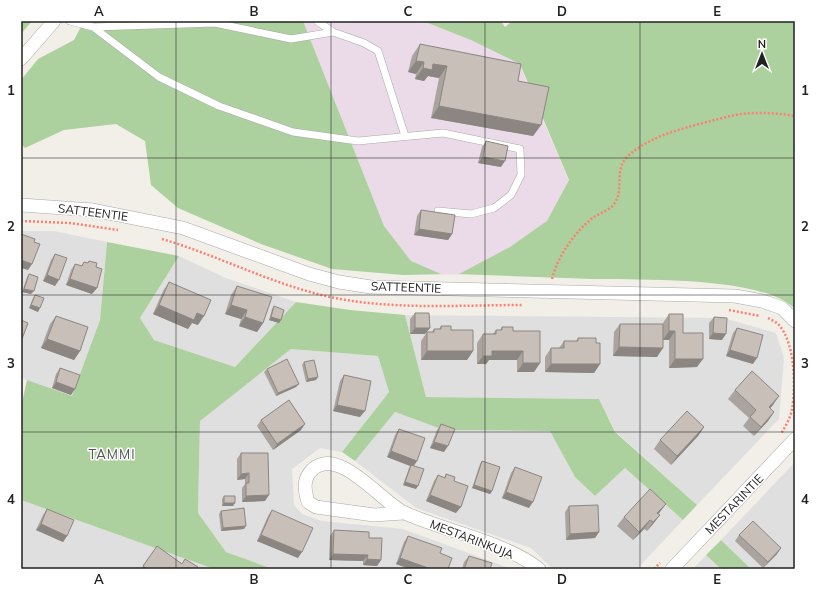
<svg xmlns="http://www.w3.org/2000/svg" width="816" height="590" viewBox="0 0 816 590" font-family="Mulish,sans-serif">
	<rect width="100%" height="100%" fill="#f2efe9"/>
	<!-- residential -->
	<path fill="#e0dfdf" d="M21,231H54L107,242L100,320L72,397L21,378Z
		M179,256L226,278L296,302L235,367L154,340L140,318Z
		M405,315L723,318L776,333L784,358L779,419L697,505L615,431L599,399L426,397Z
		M291,349L378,356L389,392L342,452L320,448L292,469L294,505L302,514L322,521L403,529L512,569H273L226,552L198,513L200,420Z
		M395,412L444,430L551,431L575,477L595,496L625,468L683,520L637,569H553L531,548L416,508L355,461Z
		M795,462V569H751L721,540Z
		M21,500L128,538L214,569H21Z
		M706,555L721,569H693Z"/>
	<!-- industrial -->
	<path fill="#ebdbe8" d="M303,21H501L608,273L403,275Z"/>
	<!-- forest -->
	<path fill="#add19e" d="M21,21H32L21,34Z
		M84,21H303L384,226L411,261L441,274L403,275L332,269L261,244L178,208L151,185L145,141L116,124L64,130L25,148L21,144V80L38,59L74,40Z
		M423,21H501L505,27L512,21H795V309C763,276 639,280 593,279C549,277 504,276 459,274L510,247L547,221L569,180L520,64L471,40Z
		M107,242L179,256L140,318L154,340L235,367L296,302L350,310L405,315L426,397L599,399L615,432L697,505L683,520L625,468L595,496L575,477L550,431L444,430L395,412L355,461L342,452L389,392L378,356L291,349L200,421L198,513L226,552L273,569H214L21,500V407L27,380L72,396L100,320Z
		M721,540L751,569H721L706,555Z"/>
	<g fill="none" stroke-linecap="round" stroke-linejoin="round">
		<!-- lane casing -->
		<g stroke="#a9a9a9" stroke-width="8">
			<path id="lane" d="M70,21L93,27L159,77L219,106L293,132L358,141L443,133L520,149L521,175L511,195L494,208L471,214L438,211
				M317,21L333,32L364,43L378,51L405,136
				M93,27L215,23L291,39L333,32"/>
		</g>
		<!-- street casing -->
		<g stroke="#a9a9a9" stroke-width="14">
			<path id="street" d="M21,59L54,21
				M21,205L93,210L183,228L309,274L339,282L371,287L735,296L762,301L782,308L795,321
				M403,513L374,515L316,507L308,502C304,489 303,478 313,469C340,446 382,503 405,513C445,531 505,542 539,569
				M672,569L795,439"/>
		</g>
		<!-- path -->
		<path stroke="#fa8072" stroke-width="2.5" stroke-dasharray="2 2" stroke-linecap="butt" d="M21,221L70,223L118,230
			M162,239C220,256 275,286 335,298C396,310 461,305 523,305
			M552,279C557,257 576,230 594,217C600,213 610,210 614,204C625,190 613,170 628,156C651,135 685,128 714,120C723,118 732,115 741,114C758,112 778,113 795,116
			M729,310L760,316
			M768,318C772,320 776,322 779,325C795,343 796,386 792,409C791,417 785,427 781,434
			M654,569L660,563"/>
		<!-- lane -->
		<use href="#lane" stroke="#fff" stroke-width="7"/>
		<!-- street -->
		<use href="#street" stroke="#fff" stroke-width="13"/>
	</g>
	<!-- wall -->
	<path fill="#aba49e" d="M420,44L518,81L541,125L533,136L431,118L439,78L428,76L424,81L415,79L416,74L408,72L412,56Z
		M486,141L501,167L478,163L482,147Z
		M421,210L452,234L448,240L414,235L417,216Z
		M55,254V286L43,281L51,260Z
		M89,261L96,267L97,288L92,294L66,285L71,270L75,264L81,266L84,262L88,263Z
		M29,274L31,294L22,292L27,277Z
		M169,282L198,325L192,323L188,329L153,314L163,291Z
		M237,286L263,323L257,332L239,326L241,319L225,314L231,295Z
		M35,295L38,312L29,308L33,298Z
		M274,306L281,320L279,323L269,320L272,309Z
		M415,313L430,328L425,334H410V319Z
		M669,314L683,333L697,367L669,368V340H663L657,357L613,356L614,332L620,324H663V323Z
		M56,316L80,351L74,360L41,348L50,324Z
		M714,317L722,340L709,339V323Z
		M441,326L451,330L473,351L467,360H421V341L427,332H432L434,329H439Z
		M502,327L513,331L540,363L534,372H517V360H489L486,364H477V343L483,334H493L496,330H500Z
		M737,328L753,364L726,356L733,333Z
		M578,338L596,343L600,364L594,373L545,372V357L551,348H559L564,341H576Z
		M304,362L316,380L306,382L302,365Z
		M60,368L71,395L52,388L56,374Z
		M267,369L296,387L276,396L264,372Z
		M344,375L360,417L333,411L340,381Z
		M735,390L773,405L770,408L774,412L768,421L754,436L743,426L749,418L728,399Z
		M261,420L301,430L273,450L257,426Z
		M441,424L444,452L430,448L437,430Z
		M704,427L698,436L671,465L654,449L660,440Z
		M399,429L417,461L413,466L416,489L403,485L409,468L410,466L387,457L395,435Z
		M241,453L265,501L242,502V488L245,484V479L237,480V459Z
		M482,461L492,491L490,494L472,488L480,464Z
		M515,467L529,508L502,498L511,473Z
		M446,474L454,481L456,513L426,501L434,481L438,475L444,478Z
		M224,496L233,506H222V499Z
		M569,506L599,532L595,538L566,540L565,512Z
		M47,509L67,536L63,542L36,530L43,515Z
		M272,510L298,558L257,541L268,516Z
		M221,511L244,529L221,531L219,514Z
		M660,512L658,514L660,515L653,524L647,531L644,529L633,540L617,526L624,517Z
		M334,530L369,538L381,560L377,566L363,565V561L329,560L330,536Z
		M739,535L777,554L763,568L735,541Z
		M408,536L440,553L448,569H410L396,564L404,542Z
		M157,546L182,564L196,569H141Z
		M469,556L490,569H462L464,562Z"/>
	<!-- shaded-wall -->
	<path fill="#8b8681" d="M416,61L424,62L416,74L408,72Z
		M433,64L447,66L439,78L428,76L424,81L415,79L423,68Z
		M439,106L541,125L533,136L431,118Z
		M483,157L505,161L501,167L478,163Z
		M419,229L452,234L448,240L414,235Z
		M21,260L32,264L28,270L21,268Z
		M47,275L59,280L55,286L43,281Z
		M70,279L97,288L92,294L66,285Z
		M24,289L34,291L31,294L22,292Z
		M31,305L40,308L38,312L29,308Z
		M159,305L197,313L204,316L198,325L192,323L188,329L153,314Z
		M231,305L247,310L241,319L225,314Z
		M245,317L263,323L257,332L239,326Z
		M271,317L281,320L279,323L269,320Z
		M415,328H430L425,334H410Z
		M669,331H675L669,340H663Z
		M713,333L726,334L722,340L709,339Z
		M47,339L80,351L74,360L41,348Z
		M619,347L663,348L657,357L613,356Z
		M730,350L757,358L753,364L726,356Z
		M427,351H473L467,360H421Z
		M492,351H523L517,360H489L486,364H477L483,356Z
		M675,359H703L697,367L669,368Z
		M523,363H540L534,372H517Z
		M551,364H600L594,373L545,372Z
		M318,377L316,380L306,382L308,379Z
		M56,382L75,389L71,395L52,388Z
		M299,384L296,387L276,396L278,393Z
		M779,396L773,405L763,416L769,407Z
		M337,405L365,411L360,417L333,411Z
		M774,412L768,421L754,436L761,427Z
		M305,424L301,430L273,450L277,444Z
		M704,427L698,436L671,465L677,456Z
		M434,442L448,446L444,452L430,448Z
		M391,451L417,461L413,467L387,457Z
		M249,473L245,479L237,480L241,474Z
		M405,482L418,486L416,489L403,485Z
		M474,485L492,491L490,494L472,488Z
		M506,492L533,502L529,508L502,498Z
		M269,495L265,501L242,502L246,496Z
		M430,495L461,507L456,513L426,501Z
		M224,503H235L233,506H222Z
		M666,504L660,512L651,522L657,513Z
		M660,515L653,524L647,531L653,522Z
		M650,520L644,529L633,540L639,532Z
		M41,524L67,536L63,542L36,530Z
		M246,526L244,529L221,531L223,528Z
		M599,532L595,538L566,540L570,534Z
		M261,535L302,552L298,558L257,541Z
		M781,548L777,554L763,568L768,562Z
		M333,554L368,555L363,561L329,560Z
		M400,558L431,569H410L396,564Z
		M367,559L381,560L377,566L363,565Z"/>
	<!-- building -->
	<path fill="#c7bfb8" stroke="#8b8681" d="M420,44L521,64L518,81L549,87L541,125L439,106L447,66L433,64L432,70L423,68L424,62L416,61Z
		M486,141L508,146L505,161L483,157Z
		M421,210L455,215L452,234L419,229Z
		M21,234L35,239L34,242L40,244L32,264L21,260Z
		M55,254L67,258L59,280L47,275Z
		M89,261L97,263L96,267L102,269L97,288L70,279L75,264L82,266L84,262L88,263Z
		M29,274L38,277L34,291L24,289Z
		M169,282L211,300L204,316L197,313L194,320L159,305Z
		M237,286L272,297L263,323L245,317L247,310L231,305Z
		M35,295L44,298L40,308L31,305Z
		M274,306L284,310L281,320L271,317Z
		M415,313H429L430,328H415Z
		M669,314H683V333H703V359H675V331H669Z
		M56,316L88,327L80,351L47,339Z
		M714,317L727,318L726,334L713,333Z
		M21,320L28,323L22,339L21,338Z
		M620,324H663V348L619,347Z
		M441,326H451V330H473V351H427V332H434V329H441Z
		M502,327H513V331H540V363H523V351H492V356H483V334H496V330H502Z
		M737,328L763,335L757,358L730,350Z
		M578,338H596V343H600V364H551V348H564V341H578Z
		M287,359L299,384L278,393L267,369Z
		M314,360L318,377L308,379L304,362Z
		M60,368L80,375L75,389L56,382Z
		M752,371L779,396L769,407L774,412L761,427L750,417L756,410L735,390Z
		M344,375L371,381L365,411L337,405Z
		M289,400L305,424L277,444L261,420Z
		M687,411L704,427L677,456L660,440Z
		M441,424L455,429L448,446L434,442Z
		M399,429L425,438L417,461L391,451Z
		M241,453H268L269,495L246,496V483H249V473L241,474Z
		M482,461L500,467L492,491L474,485Z
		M411,465L424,469L418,486L405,482Z
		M515,467L542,477L533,502L506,492Z
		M446,474L455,477L454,481L468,486L461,507L430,495L438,475L445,478Z
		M650,489L666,504L657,513L660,515L653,522L650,520L639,532L624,517Z
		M224,496H235V503H224Z
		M598,505L599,532L570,534L569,506Z
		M244,508L246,526L223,528L221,511Z
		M47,509L74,520L67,536L41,524Z
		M272,510L313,528L302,552L261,535Z
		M753,521L781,548L768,562L739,535Z
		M334,530L369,532V538H382L381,560L367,559L368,555L333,554Z
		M408,536L442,548L440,553L452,558L448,569H431L400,558Z
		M157,546L182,564L185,559L198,567L196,569H147L143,566Z
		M469,556L492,563L490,569H464Z"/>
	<!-- grid -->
	<path fill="none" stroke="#222" stroke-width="1" stroke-opacity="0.55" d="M176,21V569M331,21V569M485,21V569M640,21V569M21,158H795M21,295H795M21,432H795"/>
	<g text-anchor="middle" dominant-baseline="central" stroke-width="3" stroke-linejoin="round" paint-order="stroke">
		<!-- street labels -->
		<g font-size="12" fill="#222" stroke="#fff">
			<text transform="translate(93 212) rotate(7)">SATTEENTIE</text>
			<text transform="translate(406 287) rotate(2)">SATTEENTIE</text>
			<text transform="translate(734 504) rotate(-46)">MESTARINTIE</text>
			<text transform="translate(472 539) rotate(21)">MESTARINKUJA</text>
		</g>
		<!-- neighbourhood labels -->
		<g font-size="13" letter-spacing="1" fill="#555" stroke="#fff">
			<text x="112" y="454">TAMMI</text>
		</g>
	</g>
	<!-- border -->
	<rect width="816" height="590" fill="none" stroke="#ffffff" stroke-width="44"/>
	<!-- north arrow -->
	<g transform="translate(762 54)" stroke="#ffffff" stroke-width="3" paint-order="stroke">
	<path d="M0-3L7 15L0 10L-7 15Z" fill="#222222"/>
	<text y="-6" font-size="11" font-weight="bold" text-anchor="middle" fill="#222222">N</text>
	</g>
	<rect x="22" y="22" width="772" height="546" fill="none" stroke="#222" stroke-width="1.5"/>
	<g font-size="13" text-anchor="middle" font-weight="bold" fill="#222">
		<text x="99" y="16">A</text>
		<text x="254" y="16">B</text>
		<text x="408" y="16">C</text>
		<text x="562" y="16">D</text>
		<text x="717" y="16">E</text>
		<text x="11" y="95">1</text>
		<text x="805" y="95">1</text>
		<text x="11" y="231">2</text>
		<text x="805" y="231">2</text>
		<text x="11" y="368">3</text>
		<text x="805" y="368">3</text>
		<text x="11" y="504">4</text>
		<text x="805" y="504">4</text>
		<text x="99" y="584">A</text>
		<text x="254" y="584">B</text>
		<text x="408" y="584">C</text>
		<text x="562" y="584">D</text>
		<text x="717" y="584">E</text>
	</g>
</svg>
